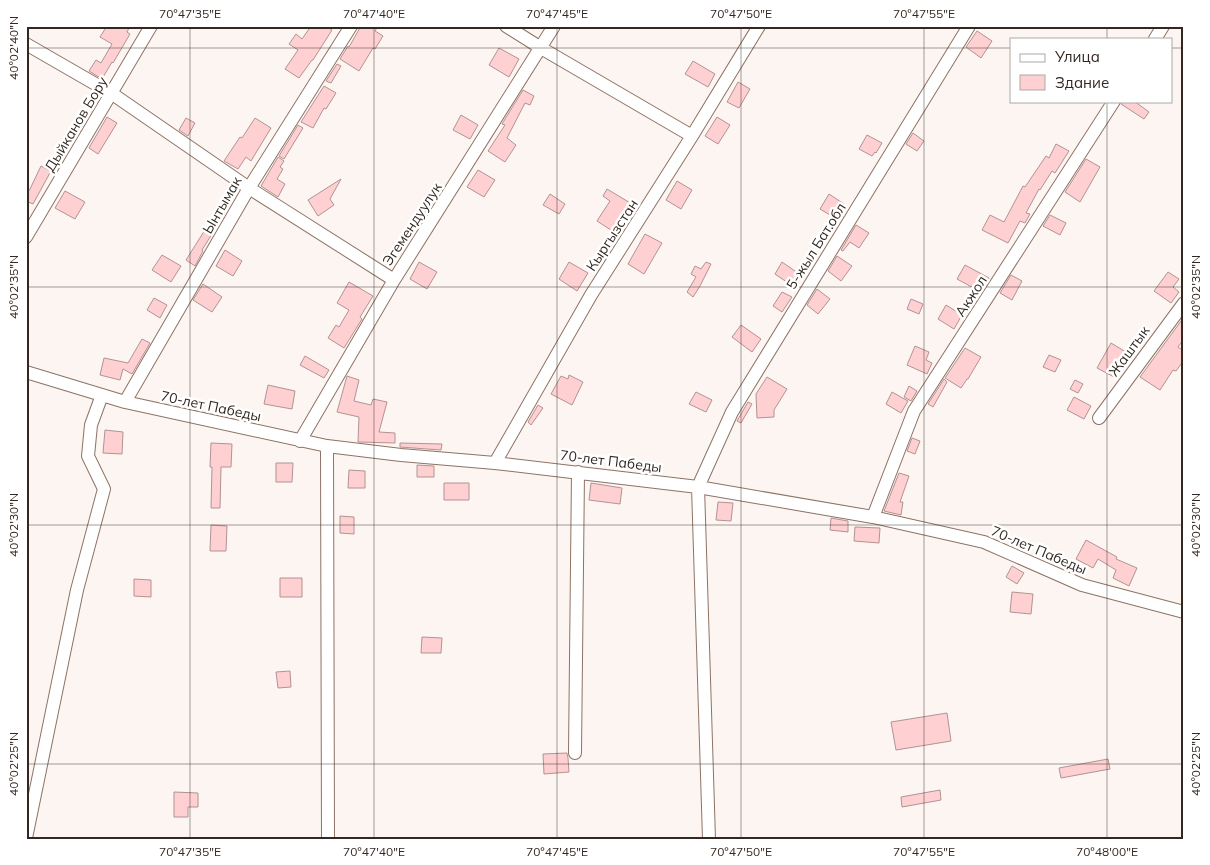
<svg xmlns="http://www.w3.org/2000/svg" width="1210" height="865" viewBox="0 0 1210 865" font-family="Mulish,sans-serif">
	<rect width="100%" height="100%" fill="#fcf5f2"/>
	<!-- building -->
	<path fill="#fed0d2" stroke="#b39293" d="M107,26H130L127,32L130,34L113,63L112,62L102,79L89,71L96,60L101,63L112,44L100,37Z
		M311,26H326L332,30L313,60H312L299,78L285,69L298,50L289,44L296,34L302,39Z
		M361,26H378L375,31L383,36L375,49L373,48L359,71L340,59L348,46L349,47Z
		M977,31L992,41L981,58L966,47Z
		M499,48L519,59L509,77L489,65Z
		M693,61L715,74L708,87L685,74Z
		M337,64L341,66L331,83L326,81Z
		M738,82L750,89L739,108L727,102Z
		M324,86L336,93L326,109L324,108L313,128L301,122Z
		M523,90L534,96L530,105L525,103L507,138L516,145L505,162L488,151L505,125L502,124Z
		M1122,101H1134L1149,112L1144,119L1121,104Z
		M461,115L478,125L470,139L453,130Z
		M107,117L117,123L98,154L89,148Z
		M717,117L730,125L718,144L705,136Z
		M186,118L195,123L188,136L179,130Z
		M255,118L271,128L251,161L246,157L238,169L224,161L240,137L242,138Z
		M298,125L303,128L284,159L279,156Z
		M913,133L924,141L917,151L906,144Z
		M867,135L882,143L876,153L875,152L872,156L859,149Z
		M1056,144L1069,151L1055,173L1052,171L1040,190L1039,189L1026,213L1030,214L1025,223L1020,221L1008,243L982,230L990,215L1004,222L1023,186L1025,187L1046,156L1049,158Z
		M278,157L284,161L280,167L283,169L277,179L285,184L278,197L261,186Z
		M1086,159L1100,167L1080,202L1065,192Z
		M41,166L51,171L33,204L26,201V190L29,191Z
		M478,170L495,180L484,197L467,187Z
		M341,179L330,199L334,205L318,216L308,200Z
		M677,181L692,190L681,209L666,200Z
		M607,189L632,204L614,232L597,221L610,201L603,196Z
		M65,191L85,202L75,219L55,208Z
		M550,194L565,204L559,214L543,205Z
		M829,194L844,204L835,218L820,209Z
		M428,195L434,200L426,212L420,208Z
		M1050,215L1066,223L1060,235L1043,226Z
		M210,222L217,226L202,250L203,251L195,266L186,260Z
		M856,225L869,233L859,248L850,242L843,251L841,250Z
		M645,234L662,243L644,274L628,264Z
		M225,250L242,261L233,276L216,266Z
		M162,255L181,266L171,282L152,270Z
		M837,256L852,266L841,281L828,271Z
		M419,262L437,272L427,289L410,279Z
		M569,262L588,273L577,291L559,279Z
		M706,262L711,264L700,286L693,297L687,292L696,277L691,274L695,266L701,269Z
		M782,262L802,276L794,287L775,274Z
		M965,265L989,278L981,292L957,279Z
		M1168,272L1179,279L1173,287L1179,292L1171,303L1154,291Z
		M1011,275L1022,281L1012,300L1000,293Z
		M349,282L373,296L360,317L362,319L344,348L328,338L336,325L339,327L349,310L337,303Z
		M203,284L222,297L212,312L193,300Z
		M817,289L830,299L818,314L807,305Z
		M782,292L792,297L782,312L773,306Z
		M154,298L167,305L160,318L147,310Z
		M911,299L923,304L919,314L907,309Z
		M946,305L962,315L954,329L938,319Z
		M1184,317V339L1178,347L1184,351V360L1176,371L1173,370L1160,390L1140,377Z
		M741,325L761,339L752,352L732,337Z
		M142,339L150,343L132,374L123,369L120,380L100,375L104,358L128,363Z
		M1111,343L1131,355L1126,363L1122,361L1114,377L1097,368Z
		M915,346L929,352L926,360L932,363L927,374L907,365Z
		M965,348L981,357L968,379H967L961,388L945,378Z
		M1049,355L1061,360L1055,372L1043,367Z
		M305,356L329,370L324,378L300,365Z
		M569,375L583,382L572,405L551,394L561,376L568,379Z
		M347,376L359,380L354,401L371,405L373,399L387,402L379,432L395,433V443L358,442L359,417L337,412Z
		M767,377L787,389L774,410V417L757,418L756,394Z
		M944,379L947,382L933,407L928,404Z
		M1075,380L1083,384L1078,393L1070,389Z
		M268,385L295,391L292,409L264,404Z
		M909,386L917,391L911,401L904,397Z
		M696,392L712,400L706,412L689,404Z
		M892,392L908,401L901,413L886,404Z
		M1074,397L1091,406L1084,419L1067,410Z
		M748,402L752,404L741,423L737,421Z
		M538,405L543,408L531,425L528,422Z
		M105,430L123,432L122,454L103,453Z
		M912,438L920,441L915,454L907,451Z
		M211,443L232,444L231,467H221L220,508H211L212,467H210Z
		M400,443L442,444L441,450L400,447Z
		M276,463H293L292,482H276Z
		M417,465L434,466V477H417Z
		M349,470L365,471V488H348Z
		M899,473L909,476L900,502H903L901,515L884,511Z
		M444,483H469V500H444Z
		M591,483L622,488L620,504L589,500Z
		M718,502L733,503L731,521L716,520Z
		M340,516L354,517V534L340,533Z
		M831,518L848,521V532L830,530Z
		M211,525L227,526L226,551H210Z
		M855,527L880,528L879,543L854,541Z
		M1086,540L1117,557L1116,559L1137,568L1129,586L1113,578L1116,570L1098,559L1093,568L1076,559Z
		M1012,566L1024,573L1017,584L1006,577Z
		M280,578H302V597H280Z
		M134,579L151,580V597L134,596Z
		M1012,592L1033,594L1031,614L1010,612Z
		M422,637L442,638L441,653H421Z
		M290,671L291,687L278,688L276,672Z
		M947,713L951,741L896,750L891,722Z
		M567,753L568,758L569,772L544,774L543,754Z
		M1108,759L1110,769L1061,778L1059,768Z
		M940,790L941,800L902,807L901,797Z
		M174,792L198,793V807H188V817H174Z"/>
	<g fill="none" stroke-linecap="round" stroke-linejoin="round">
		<!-- minor casing -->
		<g stroke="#8d7364" stroke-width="14">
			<path id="minor" d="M506,26L541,48L692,136
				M1155,39L1163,26
				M26,44L111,93L249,188L394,280
				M26,237L151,26
				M26,372L125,402L327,446L401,455L495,463L698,487L873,517L984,542L1082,585L1184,612
				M125,402L249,188L351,26
				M1099,418L1184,303
				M300,441L394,280L554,26
				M327,446L328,839
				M495,463L591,295L692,136L759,26
				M873,517L914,411L1114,101
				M575,753L578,472
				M26,838L77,590L104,489L88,456L91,425L102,395
				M709,839L698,487L732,412L969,26"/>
		</g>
		<!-- minor -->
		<use href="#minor" stroke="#fff" stroke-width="12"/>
	</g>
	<!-- ticks -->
	<path fill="none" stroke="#322721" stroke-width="1" stroke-opacity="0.45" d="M190,26V839M374,26V839M557,26V839M741,26V839M924,26V839M1107,26V39M26,48H1011M1171,48H1184M1107,101V839M26,287H1184M26,525H1184M26,764H1184"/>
	<g text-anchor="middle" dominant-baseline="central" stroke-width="5" stroke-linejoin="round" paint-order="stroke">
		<!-- street labels -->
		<g font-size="14" fill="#322721" stroke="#fff">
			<text transform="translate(76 124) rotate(-59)">Дыйканов Бору</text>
			<text transform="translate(222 205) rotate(-60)">Ынтымак</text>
			<text transform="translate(412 224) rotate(-57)">Эгемендуулук</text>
			<text transform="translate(612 235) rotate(-57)">Кыргызстан</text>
			<text transform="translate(816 246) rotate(-58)">5-жыл Бат.обл</text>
			<text transform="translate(971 296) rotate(-57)">Акжол</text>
			<text transform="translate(1129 351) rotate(-54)">Жаштык</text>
			<text transform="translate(211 406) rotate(12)">70-лет Пабеды</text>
			<text transform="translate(611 461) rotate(7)">70-лет Пабеды</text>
			<text transform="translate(1039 550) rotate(23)">70-лет Пабеды</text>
		</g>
	</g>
	<!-- border -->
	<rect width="1210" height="865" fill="none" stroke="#ffffff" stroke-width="55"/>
	<!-- legend -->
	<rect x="1010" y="38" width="162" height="65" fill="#ffffff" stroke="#ada9a6"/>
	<rect x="1020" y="54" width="25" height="8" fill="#ffffff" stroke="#ada9a6"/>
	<text x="1055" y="62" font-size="15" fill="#322721">Улица</text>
	<rect x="1020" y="75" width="25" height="15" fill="#fed0d2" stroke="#ada9a6"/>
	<text x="1055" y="88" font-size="15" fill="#322721">Здание</text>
	<rect x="28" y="28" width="1154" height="810" fill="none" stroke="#322721" stroke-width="2"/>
	<g font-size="12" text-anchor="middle" fill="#322721">
		<text x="190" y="18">70°47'35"E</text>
		<text x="374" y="18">70°47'40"E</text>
		<text x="557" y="18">70°47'45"E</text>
		<text x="741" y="18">70°47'50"E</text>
		<text x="924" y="18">70°47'55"E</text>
		<text transform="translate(14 48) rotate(-90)" y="4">40°02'40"N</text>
		<text transform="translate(14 287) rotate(-90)" y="4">40°02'35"N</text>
		<text transform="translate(1196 287) rotate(-90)" y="4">40°02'35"N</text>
		<text transform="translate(14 525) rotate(-90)" y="4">40°02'30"N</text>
		<text transform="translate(1196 525) rotate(-90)" y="4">40°02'30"N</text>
		<text transform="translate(14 764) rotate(-90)" y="4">40°02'25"N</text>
		<text transform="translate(1196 764) rotate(-90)" y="4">40°02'25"N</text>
		<text x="190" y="856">70°47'35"E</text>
		<text x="374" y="856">70°47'40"E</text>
		<text x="557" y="856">70°47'45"E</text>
		<text x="741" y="856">70°47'50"E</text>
		<text x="924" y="856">70°47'55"E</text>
		<text x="1107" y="856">70°48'00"E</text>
	</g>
</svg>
